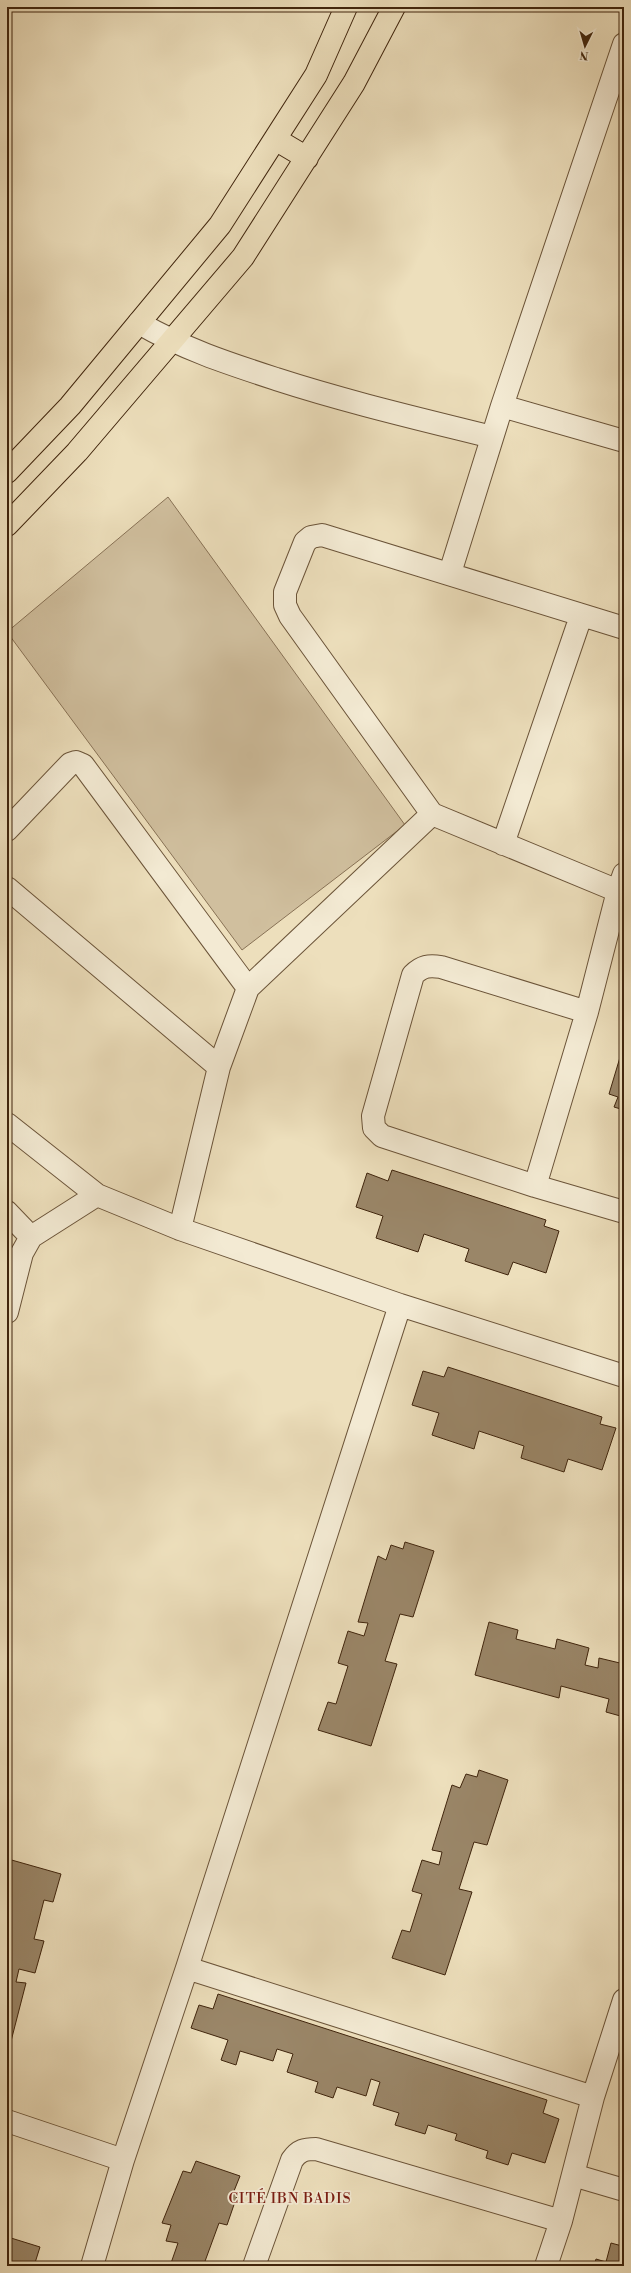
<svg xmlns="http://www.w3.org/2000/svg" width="631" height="2273" viewBox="0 0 631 2273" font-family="'Libre Bodoni',serif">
	<rect width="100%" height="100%" fill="#eddfbc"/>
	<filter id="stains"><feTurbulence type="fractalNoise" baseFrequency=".005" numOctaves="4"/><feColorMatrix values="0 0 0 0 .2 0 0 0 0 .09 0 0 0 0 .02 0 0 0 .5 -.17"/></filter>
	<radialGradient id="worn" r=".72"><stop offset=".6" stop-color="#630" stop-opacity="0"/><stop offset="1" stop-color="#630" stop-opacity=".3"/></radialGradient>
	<!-- green -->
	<path fill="#d0bf9e" stroke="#887256" d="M168,497L405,825L242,950L7,632Z"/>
	<!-- building -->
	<path fill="#9a8668" stroke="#40250d" d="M624,1044V1110L614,1107L618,1097L609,1094Z
		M392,1170L546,1220L544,1226L559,1231L546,1273L513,1262L508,1275L465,1261L469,1249L424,1234L418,1252L376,1238L383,1216L356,1207L367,1173L388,1181Z
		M448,1367L602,1417L600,1424L616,1428L602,1470L568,1459L564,1472L521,1458L524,1446L479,1431L474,1449L432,1435L439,1413L412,1405L423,1371L444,1377Z
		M405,1542L434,1551L413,1617L400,1614L385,1661L397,1664L371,1746L318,1730L328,1702L336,1704L348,1666L338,1663L348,1631L364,1636L368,1623L358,1622L378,1556L386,1560L391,1545L403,1549Z
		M489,1622L518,1630L516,1639L555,1649L557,1639L589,1648L585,1665L598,1668L599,1658L624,1664V1717L606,1712L609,1699L561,1686L559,1698L475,1675Z
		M479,1770L508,1780L487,1845L474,1842L459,1889L472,1892L445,1975L392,1958L402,1930L410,1932L422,1894L412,1891L422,1860L439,1865L442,1852L432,1850L452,1785L460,1788L466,1774L477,1777Z
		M8,1859L61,1874L53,1902L44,1900L34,1939L44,1941L35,1973L19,1969L16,1982L26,1983L9,2049L7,2048Z
		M218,1994L547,2100L543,2113L559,2119L545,2163L512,2153L508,2165L486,2158L488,2151L455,2140L457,2134L428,2125L425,2134L395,2125L399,2113L373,2105L380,2082L371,2079L366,2096L337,2087L333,2098L315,2092L318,2082L287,2072L293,2054L277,2049L273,2061L240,2051L236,2065L221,2060L228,2040L191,2028L199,2005L213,2009Z
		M196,2161L240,2176L234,2191L238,2193L227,2225L219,2223L204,2264L194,2262L193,2266H170L178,2243L166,2241L171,2225L162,2223L183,2171L191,2173Z
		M11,2238L40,2247L34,2266H7V2245H9Z
		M624,2239V2266H594L596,2259L606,2262L611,2243L622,2246Z"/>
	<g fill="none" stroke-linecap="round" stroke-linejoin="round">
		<!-- minor casing -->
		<g stroke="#6b5439" stroke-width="24">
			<path id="minor" d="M139,323C184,349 227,363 276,379C347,402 420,419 492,437
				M502,406L624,44
				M450,573L502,406L624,441
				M7,830L70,764L76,762L83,765L248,988
				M503,844L581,616
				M7,888L219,1067
				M618,891L432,814L290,616L285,605V592L305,542L311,537L322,535L624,628
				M587,1012L441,967C429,965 422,966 413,975L373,1116L374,1128L382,1136L535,1186L624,1212
				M7,1124L97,1195L180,1229L400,1305L624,1376
				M535,1186L587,1012L618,891L624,874
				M7,1212L31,1237
				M180,1229L219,1067L248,988L432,814
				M7,1312L22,1253L31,1237L97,1195
				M187,1968L593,2097
				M7,2121L123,2160L92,2266
				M123,2160L187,1968L400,1305
				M573,2175L624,2190
				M254,2266L292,2160C299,2150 305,2149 316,2149L561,2221
				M546,2266L561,2221L593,2097L624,2000"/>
		</g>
		<!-- major casing -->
		<g stroke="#40250d" stroke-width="24">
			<path id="major" d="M275,139L307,158
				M7,472L70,406L220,225L316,75L346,7
				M7,525L77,452L243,257L354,83L394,7"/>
		</g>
		<!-- minor -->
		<use href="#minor" stroke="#f3ead3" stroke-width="22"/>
		<!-- major -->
		<use href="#major" stroke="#eddfbc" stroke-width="22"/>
	</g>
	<g text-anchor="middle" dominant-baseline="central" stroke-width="3.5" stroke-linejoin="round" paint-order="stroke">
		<!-- neighbourhood labels -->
		<g font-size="14" letter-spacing="1" fill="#7a1f14" stroke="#f3ead3">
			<text x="290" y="2199">CITÉ IBN BADIS</text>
		</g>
	</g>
	<!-- margin -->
	<rect width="631" height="2273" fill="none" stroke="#eddfbc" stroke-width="24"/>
	<rect x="8" y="8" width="615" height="2257" fill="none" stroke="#40250d" stroke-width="2"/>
	<rect x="12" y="12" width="607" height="2249" fill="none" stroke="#40250d"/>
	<!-- north arrow -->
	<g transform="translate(585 46) rotate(185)" stroke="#f3ead3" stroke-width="3" paint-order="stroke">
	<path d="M0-3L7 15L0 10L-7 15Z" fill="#40250d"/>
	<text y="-6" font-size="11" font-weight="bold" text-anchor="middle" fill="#40250d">N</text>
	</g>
	<rect width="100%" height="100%" filter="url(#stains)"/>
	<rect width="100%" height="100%" fill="url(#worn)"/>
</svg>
